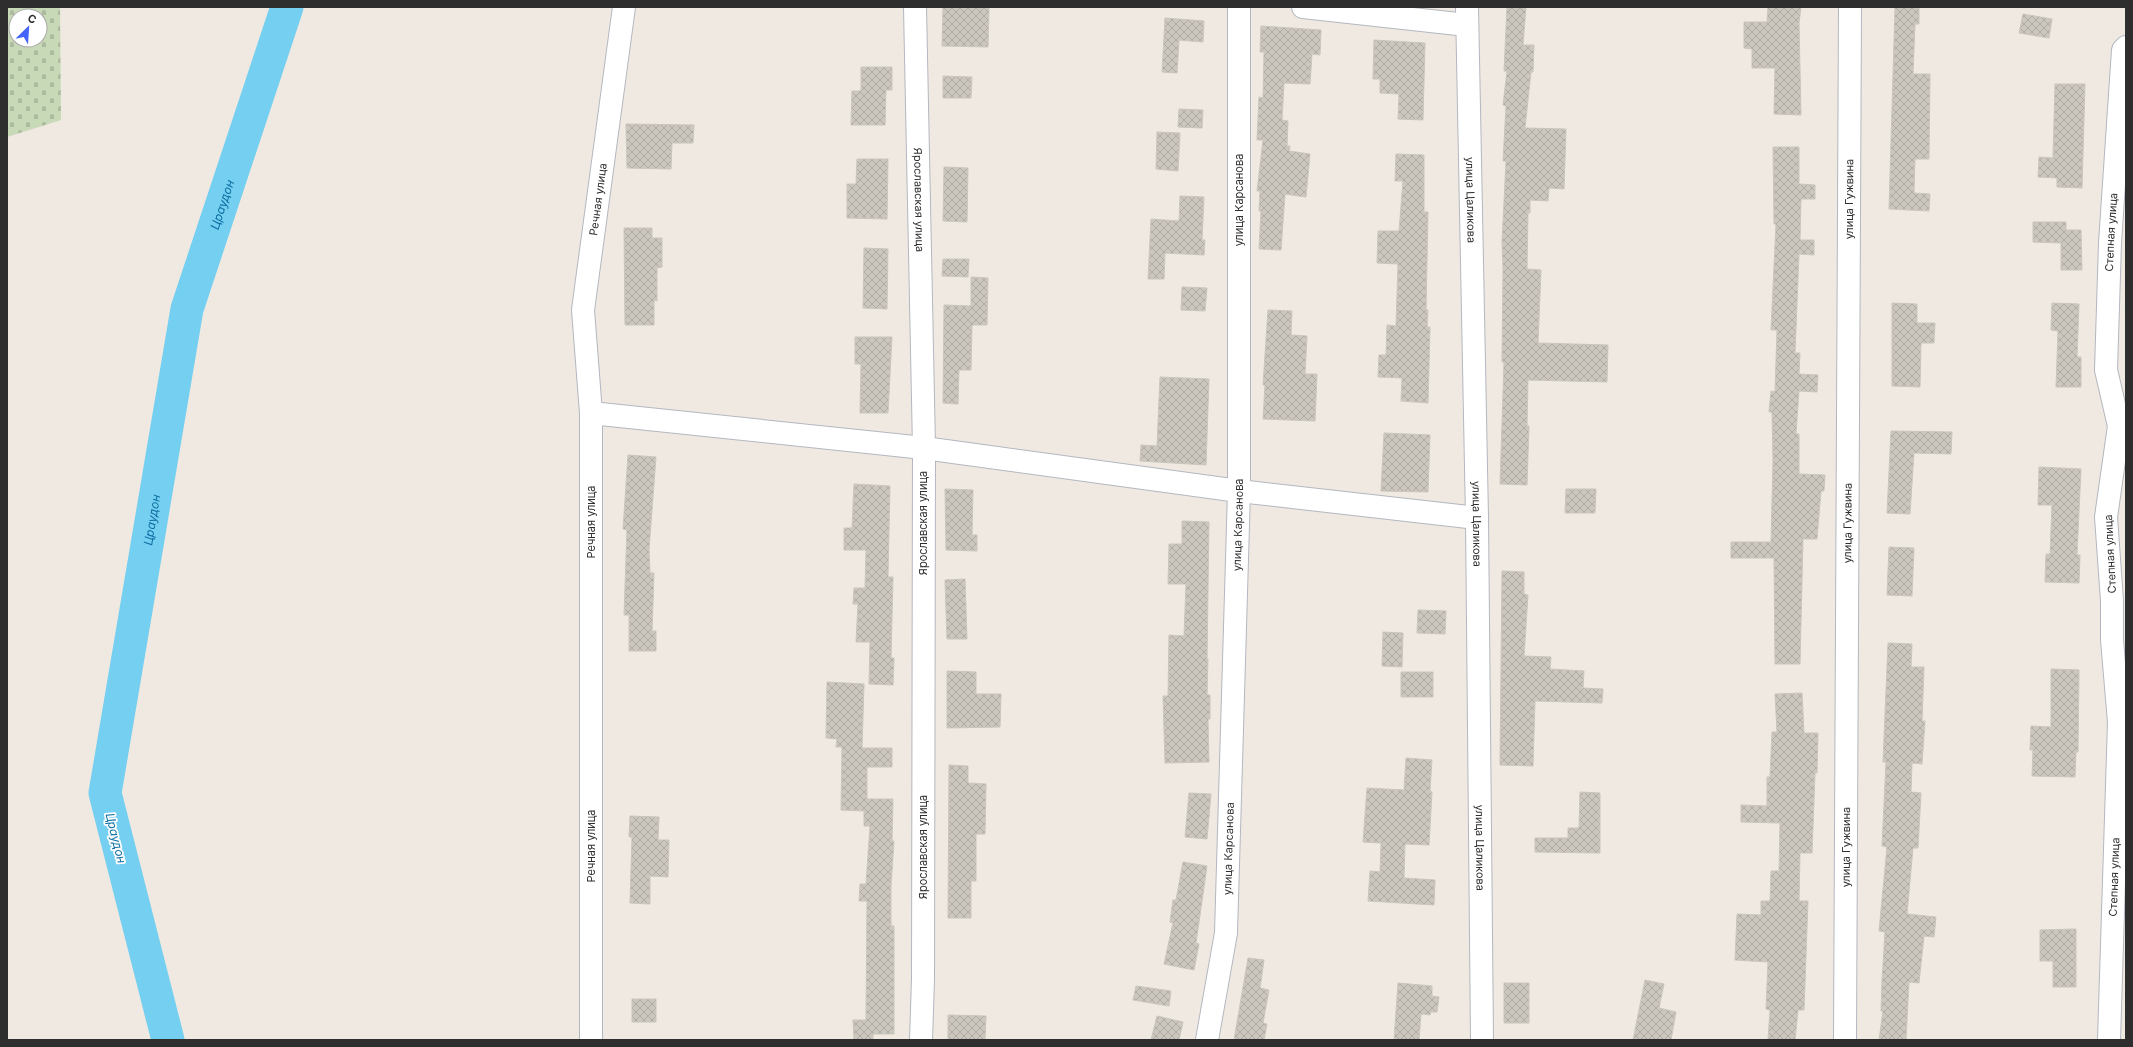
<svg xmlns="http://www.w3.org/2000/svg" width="2133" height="1047" viewBox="0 0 2133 1047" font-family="Inter,sans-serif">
	<defs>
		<pattern id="cemetery-stones" width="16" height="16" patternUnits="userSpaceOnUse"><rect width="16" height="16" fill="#c8d9b8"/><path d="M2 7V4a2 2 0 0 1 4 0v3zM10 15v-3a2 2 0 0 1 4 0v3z" fill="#acbb9e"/></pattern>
		<pattern id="building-cross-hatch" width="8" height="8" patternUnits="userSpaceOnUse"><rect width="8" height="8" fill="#cbc7bf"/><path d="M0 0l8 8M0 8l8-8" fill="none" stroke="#afaba4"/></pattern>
	</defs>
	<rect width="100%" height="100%" fill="#efe9e1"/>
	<!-- cemetery -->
	<path fill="url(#cemetery-stones)" fill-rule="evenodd" d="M7,7H60L61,120L7,137ZM16,16H40V40H16Z"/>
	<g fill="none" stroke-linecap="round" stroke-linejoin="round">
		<!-- river -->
		<path stroke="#75cff0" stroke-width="33" id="s1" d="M168,1040L105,793L187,309L287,7"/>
	</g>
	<!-- building -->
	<path fill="url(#building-cross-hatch)" stroke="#cbc5ba" d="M943,7L989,8L988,47L942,46Z
		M1507,7H1526L1523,45H1534L1533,72H1531L1525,128L1566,129L1564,189L1549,188L1548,201L1530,200V213H1528L1527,269L1541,270L1538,343L1608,345L1607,382L1528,380L1527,426H1529L1527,485L1500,484L1504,362H1502L1503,269L1502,242L1506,161H1503L1506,106L1503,105L1507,71H1504Z
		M1768,7H1801L1799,23L1801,115L1774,114L1775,68H1752V49L1744,48V22H1767Z
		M1895,7H1919V24H1915L1913,74H1930L1929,159H1915L1914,193L1930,194L1929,211L1889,209Z
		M2023,14L2052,19L2049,38L2019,33Z
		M1165,18L1204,21L1203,42L1179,40L1177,73L1162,72Z
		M1261,26L1321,30L1320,55L1312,54L1310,84L1284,83L1282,120L1288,121L1287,146H1290L1289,151L1310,154L1306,197L1285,194L1281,250L1259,249L1261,211H1259L1260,191H1257L1263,140H1257L1259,97L1263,98L1264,52H1260Z
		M1374,40L1425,43L1423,120L1398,119L1399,94L1380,93V79H1373Z
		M861,67H892V90H886L885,125H851L852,91H861Z
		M943,76L972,77L971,98H943Z
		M2055,84H2085L2082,188L2057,187V178L2038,177L2039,157L2053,158Z
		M1179,109L1203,110L1202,128L1178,127Z
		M626,124L694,125L693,143H672L671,169L627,168Z
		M1157,132L1180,133L1178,171L1156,169Z
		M1773,147H1799V184L1815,185V199H1801L1800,240H1814V255L1799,254L1795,353H1800L1799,374L1818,375L1817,392L1799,391L1796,434H1799V474L1825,475L1824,491H1821L1817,539H1803L1800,664H1775L1774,558H1731V542H1771L1773,460L1772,412H1769L1771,391L1775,392L1777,330H1771L1776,224H1774Z
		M1396,154L1424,155V212H1428L1426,310H1428L1427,327H1430L1428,403L1401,401L1402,378L1378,377L1379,355H1386L1387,325L1396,326L1398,264L1377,263L1378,231H1399L1403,181H1395Z
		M857,159H888L887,219L847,218V184H856Z
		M944,167L968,168L967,222L943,221Z
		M1180,196L1204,197L1202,240H1205L1204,255L1165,253L1164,279H1148L1151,219L1179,221Z
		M2033,222H2066V230H2081L2082,270H2061V243L2033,242Z
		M624,228H652V238H662V267L657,268V301L654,300V325H625Z
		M864,248L888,249L887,309L863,308Z
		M943,259H969L968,277L942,276Z
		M971,277L988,278L987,325H972L971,370H959L958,404L943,403L944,305L971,306Z
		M1182,287L1207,288L1205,311L1181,310Z
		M1892,303L1917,304V323H1935L1934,343H1921L1920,387L1892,386Z
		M2052,303L2079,304L2077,357H2081V387H2056L2058,331L2051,330Z
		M1268,310L1292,311L1291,335L1307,336L1305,374H1317L1315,421L1263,419L1265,385H1263Z
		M855,337H892L888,413H860L861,364H855Z
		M1160,377L1209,379L1206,465L1140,461L1141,445L1157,446Z
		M1891,431L1952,432L1951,454L1914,453L1910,514L1887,513Z
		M1384,433L1430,435L1428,492L1381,491Z
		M628,455L656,457L649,550L650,573H654L652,631H656V651H629V615H624L627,530L623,529Z
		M2039,467L2081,469L2077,555H2080L2079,583L2045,582L2046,554H2050L2052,505H2038Z
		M854,484L890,486L888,577H893L891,658H894L893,685L869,684L870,642H856L858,604H853L854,588H865L866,550H844V528H852Z
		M945,489L973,490L972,535H977V551L946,550Z
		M1566,489H1596L1595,513H1565Z
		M1182,521L1209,522L1207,659H1208L1207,695H1210V719H1208L1209,762L1165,763L1163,696H1168L1169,635L1184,636L1186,584H1168L1169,544H1182Z
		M1889,547L1914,548L1912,596L1887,595Z
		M1502,571L1524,572V594L1528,595L1524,656L1551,657L1550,669L1584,671L1583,688L1603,689L1602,703L1535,701L1533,766L1500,765Z
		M965,579L967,639H947L945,580Z
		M1418,610L1446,611L1445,634L1417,633Z
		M1383,632L1403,633L1402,667L1382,666Z
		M1888,643L1912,644L1911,667H1924L1922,721H1925L1922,764L1912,763L1911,792L1921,793L1918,848H1913L1907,914L1936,917L1934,937L1924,936L1919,983L1909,982L1906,1040H1879L1883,1011H1881L1882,981L1885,932L1879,931L1887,847L1882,846L1886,762H1883Z
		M2051,669L2079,670L2078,752H2076L2075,777L2032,776L2033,750H2030L2031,726L2051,727Z
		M947,671L976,672V694H1001L1000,727L947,728Z
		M1401,672H1433V697H1401Z
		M827,682L864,684L862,748H892V767H867V799H893L892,841H894L891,886V926H894V1034H873V1040H854L853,1020H866L867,901H859L860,884H866L870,826H864V811L841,810L842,747H836L837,739L826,738Z
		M1802,693L1804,733H1818L1817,773H1815L1812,853H1800L1799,901H1808L1804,1010H1798L1795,1040H1768L1770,1010L1766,1009L1768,962L1735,960L1737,914L1761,915V901H1770L1771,871H1779L1780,823L1741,822V805L1767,806V777H1770L1772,732H1777L1775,694Z
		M1406,758L1432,760L1430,791L1432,792L1429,845L1405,844L1404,878L1435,880L1434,905L1368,901L1370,871L1380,872L1381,843L1363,842L1367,788L1404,790Z
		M949,765L968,766V783L986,784L985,834H976V881H971V918H948Z
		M1580,792L1600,793V853L1535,852V838H1568V828H1579Z
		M1189,793L1211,794L1207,839L1185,837Z
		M630,816L659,817L658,840H669L668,877L650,876V904L630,903L632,837H629Z
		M1183,862L1207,866L1196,943L1199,944L1194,970L1164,964L1173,923L1170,922L1173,900H1176Z
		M2076,929V987H2053V961H2040V930Z
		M1248,958L1264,960L1260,988L1269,990L1263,1023L1267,1024L1264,1040H1234Z
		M1645,980L1664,984L1659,1008L1676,1012L1671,1040H1633Z
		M1398,983L1432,986V996L1439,997L1437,1012H1431L1430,1015L1421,1014L1419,1040H1394Z
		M1504,983H1529V1023H1504Z
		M1136,986L1171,991L1169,1006L1133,1000Z
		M632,999H656V1022H632Z
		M948,1015L986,1016L985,1040H948Z
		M1157,1016L1183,1022L1179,1040H1151Z"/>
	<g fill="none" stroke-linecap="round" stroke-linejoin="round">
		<!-- minor casing -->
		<g stroke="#b4b7c1" stroke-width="24">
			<g id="minor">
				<path id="s2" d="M915,7L924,448L923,979L921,1040"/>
				<path d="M1303,7L1467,25"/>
				<path id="s3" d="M1467,7L1477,518L1482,1040"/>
				<path d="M591,413L924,448L1239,491L1477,518"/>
				<path id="s4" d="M591,1040V413L583,310L624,7"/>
				<path id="s5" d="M1207,1040L1226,933L1239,491V7"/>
				<path id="s6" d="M1845,1040L1850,7"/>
				<path id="s7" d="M2109,1040L2119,722L2112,640V601L2106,517L2119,426L2106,370L2110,243L2123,50L2126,47"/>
			</g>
		</g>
		<!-- minor -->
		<use href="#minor" stroke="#fff" stroke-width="22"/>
	</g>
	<g text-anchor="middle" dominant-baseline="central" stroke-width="3.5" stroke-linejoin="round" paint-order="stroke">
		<!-- street labels -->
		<g font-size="11" fill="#2e2e2e" stroke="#fff">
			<text stroke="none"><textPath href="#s4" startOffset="842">Речная улица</textPath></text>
			<text stroke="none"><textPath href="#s2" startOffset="193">Ярославская улица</textPath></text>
			<text transform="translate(1239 200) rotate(-90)">улица Карсанова</text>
			<text stroke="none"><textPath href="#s3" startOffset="193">улица Цаликова</textPath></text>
			<text stroke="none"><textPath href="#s6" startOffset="841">улица Гужвина</textPath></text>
			<text stroke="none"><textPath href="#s7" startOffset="811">Степная улица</textPath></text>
			<text transform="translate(591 522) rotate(-90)">Речная улица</text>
			<text transform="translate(923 523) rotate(-90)">Ярославская улица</text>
			<text stroke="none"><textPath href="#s3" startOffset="517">улица Цаликова</textPath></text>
			<text stroke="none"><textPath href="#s5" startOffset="517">улица Карсанова</textPath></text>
			<text stroke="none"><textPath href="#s6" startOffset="517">улица Гужвина</textPath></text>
			<text transform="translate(2110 554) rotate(-93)">Степная улица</text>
			<text transform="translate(591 846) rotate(-90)">Речная улица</text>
			<text transform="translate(923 847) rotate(-90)">Ярославская улица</text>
			<text stroke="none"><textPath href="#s3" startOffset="841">улица Цаликова</textPath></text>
			<text stroke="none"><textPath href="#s6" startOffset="193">улица Гужвина</textPath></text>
			<text stroke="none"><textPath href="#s5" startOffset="193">улица Карсанова</textPath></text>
			<text stroke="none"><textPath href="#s7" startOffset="163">Степная улица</textPath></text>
		</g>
		<!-- water labels -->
		<g font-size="12" font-style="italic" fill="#0d6fa3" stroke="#fff">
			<text stroke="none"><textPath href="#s1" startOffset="856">Цраудон</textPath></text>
			<text stroke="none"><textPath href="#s1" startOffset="532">Цраудон</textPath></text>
			<text transform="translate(116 838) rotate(76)">Цраудон</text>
		</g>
	</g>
	<!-- border -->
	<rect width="2133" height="1047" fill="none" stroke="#2e2e2e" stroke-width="16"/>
	<!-- north arrow -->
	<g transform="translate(28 28) rotate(25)"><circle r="19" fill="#ffffff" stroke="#ababab"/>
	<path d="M0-3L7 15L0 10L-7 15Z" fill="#4264fb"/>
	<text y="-6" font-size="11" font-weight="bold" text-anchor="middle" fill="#2e2e2e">С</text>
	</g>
</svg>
